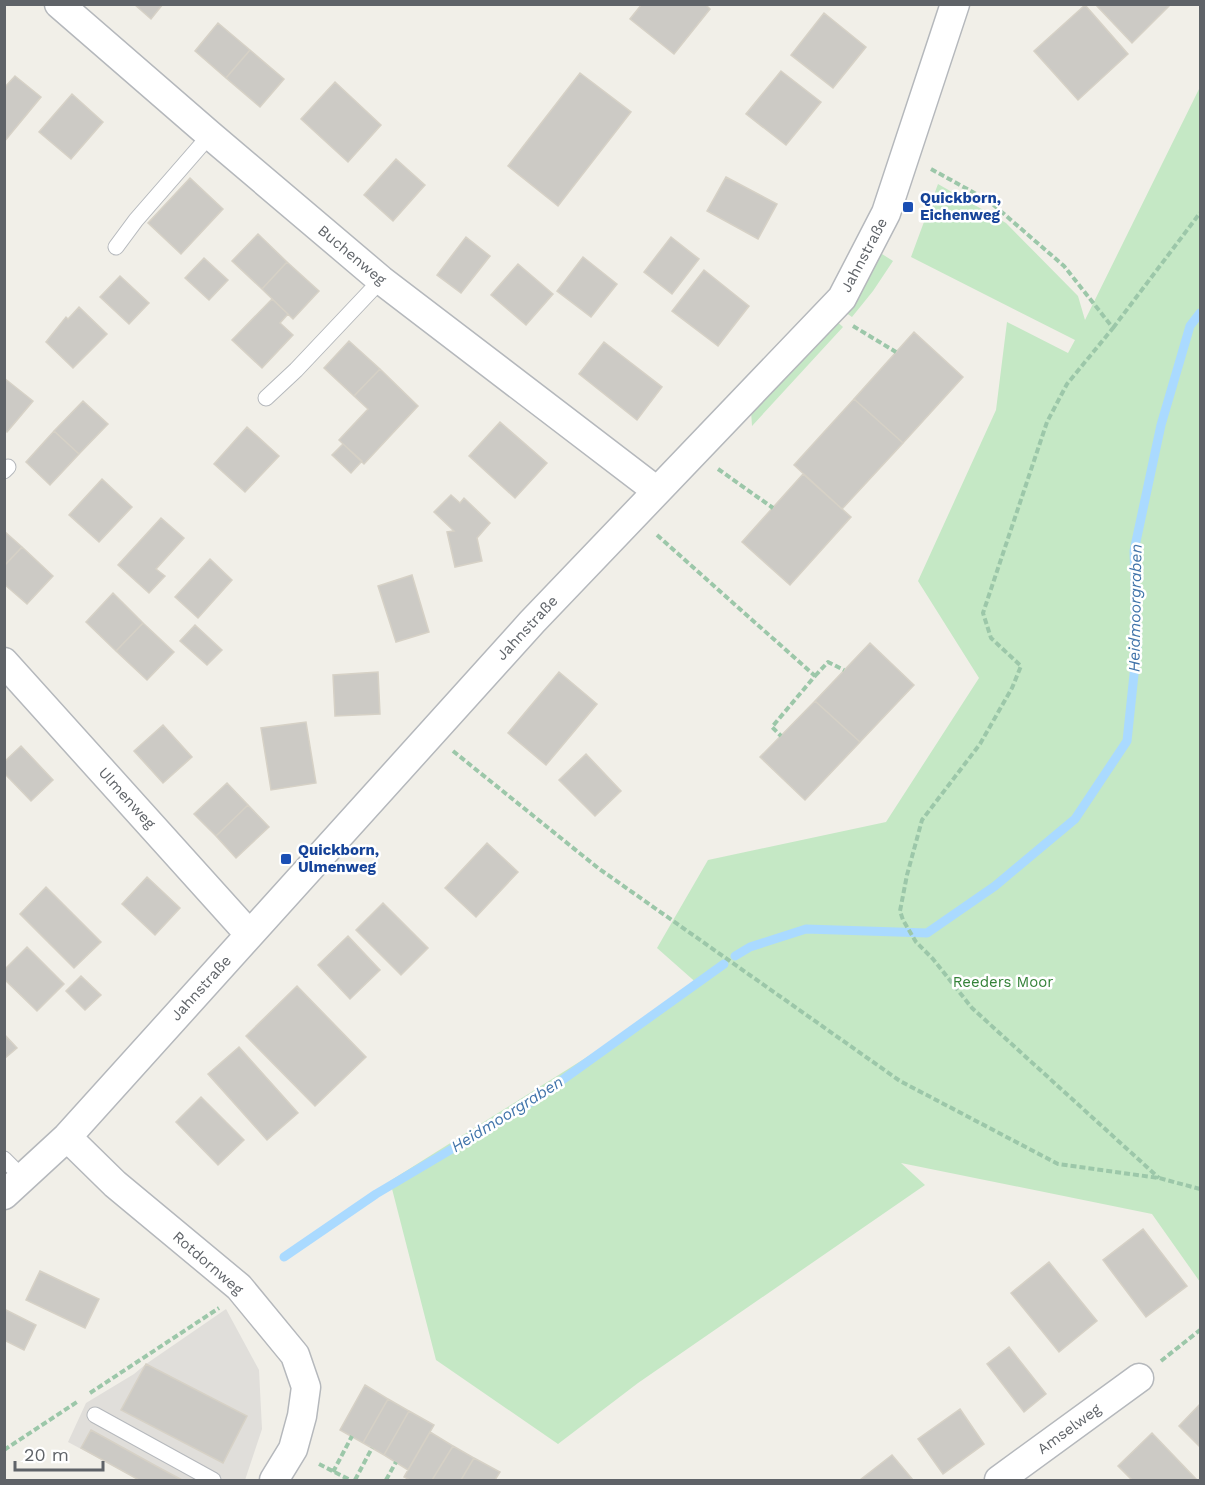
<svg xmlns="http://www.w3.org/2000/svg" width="1205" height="1485" viewBox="0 0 1205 1485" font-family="'Work Sans',sans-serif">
	<rect width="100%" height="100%" fill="#f1efe8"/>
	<!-- industrial -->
	<path fill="#e0deda" d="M226,1309L259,1370L262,1429L245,1480H139L68,1442L86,1403L134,1374L146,1364Z"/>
	<!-- green -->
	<path fill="#c5e8c5" d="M1200,87V1282L1152,1214L901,1163L925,1185L638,1383L558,1444L436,1360L390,1181L700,986L657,948L708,860L886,822L979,678L918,581L996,410L1007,322L1068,353L1075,340L911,257L938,184L1006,223L1078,296L1085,320Z
		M882,254L893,261L873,291L852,317L842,310Z
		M834,319L843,327L752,426L751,411Z"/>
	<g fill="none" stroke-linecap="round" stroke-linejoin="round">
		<!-- stream -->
		<path stroke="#aadaff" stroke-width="9" d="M735,956L750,947L806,929L927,933L995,886L1075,819L1127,741L1137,646L1134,551L1161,425L1190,326L1200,313
			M284,1257L376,1194L533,1101L724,964"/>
	</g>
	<!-- building -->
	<path fill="#cccac5" stroke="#d6d1c6" stroke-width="1.5" d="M134,4H163L151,19Z
		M642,4H705L710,9L674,54L630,19Z
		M1095,4H1171L1132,43Z
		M1085,5L1128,54L1078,100L1034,51Z
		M824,13L866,47L833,88L791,55Z
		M218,23L250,50L226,78L195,51Z
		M250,50L284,79L260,107L226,78Z
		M781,71L821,102L786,145L746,114Z
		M580,73L631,112L558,206L508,166Z
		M15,76L41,97L4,142V88Z
		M335,82L381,125L348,162L301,119Z
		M72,94L103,122L71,159L39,132Z
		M396,159L425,185L393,221L364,195Z
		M726,177L777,204L758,239L707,211Z
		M190,178L223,209L181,254L148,223Z
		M258,234L287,262L262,289L232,261Z
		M466,237L490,256L461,293L437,275Z
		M671,237L699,259L672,294L644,272Z
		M583,257L617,284L591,317L557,291Z
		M204,258L228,280L209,300L185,278Z
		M287,262L319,291L293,319L262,289Z
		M518,264L553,294L526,325L491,295Z
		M704,270L749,306L718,346L672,311Z
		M120,276L149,303L129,324L100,297Z
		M272,299L288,314L280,323L293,335L262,368L232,340Z
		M79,307L107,334L73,368L46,342L66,317L68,319Z
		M914,332L963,377L903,443L854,399Z
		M349,341L380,369L354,396L324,368Z
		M604,342L662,387L637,420L579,374Z
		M380,369L418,406L364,464L339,440L368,409L354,396Z
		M4,378L33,401L7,432L4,430Z
		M854,399L903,443L842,509L794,465Z
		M83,401L108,424L79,454L54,431Z
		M500,422L547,463L515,498L469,456Z
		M247,427L279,456L245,492L214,464Z
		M54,431L79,454L50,485L26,462Z
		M343,444L362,461L351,473L332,455Z
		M803,474L851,517L790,585L742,542Z
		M102,479L132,507L99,542L69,515Z
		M451,495L460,503L464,498L490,523L477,538L482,561L455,567L447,532L454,531L434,512Z
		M161,518L184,538L156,569L165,576L149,593L118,565Z
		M4,531L22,547L4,566Z
		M22,547L53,576L27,604L4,584V566Z
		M210,559L232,580L198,618L175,597Z
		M412,575L429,632L396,642L378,586Z
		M113,593L143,623L116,651L86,622Z
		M143,623L174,652L147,680L116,651Z
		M195,625L222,650L207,665L180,641Z
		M870,643L914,685L860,742L815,701Z
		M378,672L380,714L335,716L333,675Z
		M559,672L597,704L546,765L508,733Z
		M815,701L860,742L805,800L760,757Z
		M306,722L316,783L271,790L261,728Z
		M163,725L192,757L163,783L134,751Z
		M21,746L53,780L31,801L4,773V762Z
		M586,754L621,791L595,816L559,780Z
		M227,783L248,805L216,836L194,814Z
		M248,805L269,827L236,858L216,836Z
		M487,843L518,872L476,917L445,888Z
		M147,877L180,908L155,935L122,904Z
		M46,887L101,942L74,968L20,914Z
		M383,903L428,948L401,975L356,930Z
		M348,936L380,970L350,999L318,965Z
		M27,947L64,984L37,1011L4,979V970Z
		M81,976L101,995L85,1010L66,991Z
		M297,986L366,1057L315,1106L246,1036Z
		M4,1034L17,1048L4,1059Z
		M239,1047L298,1113L267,1140L208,1074Z
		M201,1097L244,1140L218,1165L176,1122Z
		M1143,1229L1187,1286L1146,1317L1103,1260Z
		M1049,1262L1097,1321L1059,1352L1011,1293Z
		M40,1271L99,1299L85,1328L26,1300Z
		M4,1309L36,1325L24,1350L4,1340Z
		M1009,1347L1046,1394L1024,1412L987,1364Z
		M146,1364L247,1416L223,1463L121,1410Z
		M365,1385L388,1399L363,1443L340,1430Z
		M388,1399L409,1411L384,1455L363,1443Z
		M1200,1404V1447L1179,1426Z
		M960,1409L984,1444L943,1474L918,1439Z
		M409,1411L434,1425L408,1470L384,1455Z
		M91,1430L156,1466L182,1480H139L81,1448Z
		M430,1432L453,1446L432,1480H410L404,1477Z
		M1152,1433L1197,1480H1132L1118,1466Z
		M453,1446L474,1458L461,1480H432Z
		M892,1455L913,1480H860Z
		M474,1458L500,1472L495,1480H461Z"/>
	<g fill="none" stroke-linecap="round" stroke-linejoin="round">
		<!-- service casing -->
		<g stroke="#b5b8bc" stroke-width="17">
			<path id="service" d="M116,247L136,220L210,135
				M266,398L296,370L381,280
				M4,471L8,467
				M4,1159L23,1178
				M95,1415L213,1480"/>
		</g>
		<!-- minor casing -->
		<g stroke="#b5b8bc" stroke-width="31">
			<path id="minor" d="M59,4L210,135L381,280L657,491
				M4,662L249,934
				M67,1137L115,1184L239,1287L295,1355L306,1387L302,1416L293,1449L274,1480
				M4,1195L67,1137L532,622L842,298L886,213L955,4
				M999,1480L1139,1378"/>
		</g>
		<!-- path -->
		<path stroke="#9cc7a9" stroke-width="4" stroke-dasharray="6 3" stroke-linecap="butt" d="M931,169L989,201L1064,266L1113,328L1067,384L1047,422L983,613L991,638L1021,666L1012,688L980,744L922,820L907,875L900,911L903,920L916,942L933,959L972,1008L1159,1178
			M853,326L896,352
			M1113,328L1200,213
			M718,469L773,508
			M657,535L815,676L772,727L781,736
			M815,676L828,662L844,670
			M453,751L598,868L900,1081L1058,1164L1159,1178L1200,1189
			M1161,1361L1200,1330
			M90,1393L219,1308
			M4,1450L77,1402
			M319,1464L350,1480
			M333,1472L352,1436
			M355,1480L372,1448
			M386,1480L396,1462"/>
		<!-- service -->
		<use href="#service" stroke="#fff" stroke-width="15"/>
		<!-- minor -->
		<use href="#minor" stroke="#fff" stroke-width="28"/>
	</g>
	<!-- markers -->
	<g fill="#1a4fb4" stroke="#fff" stroke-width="2">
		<rect x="902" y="201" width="12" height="12" rx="3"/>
		<rect x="280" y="853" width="12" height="12" rx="3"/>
	</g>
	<g text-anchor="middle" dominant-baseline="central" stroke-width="5" stroke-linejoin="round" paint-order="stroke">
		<!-- transit labels -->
		<g font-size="15" font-weight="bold" fill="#164399" stroke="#fff" text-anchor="start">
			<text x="920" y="198">Quickborn,<tspan x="920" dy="17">Eichenweg</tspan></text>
			<text x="298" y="850">Quickborn,<tspan x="298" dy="17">Ulmenweg</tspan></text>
		</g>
		<!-- street labels -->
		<g font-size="15" fill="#5f6368" stroke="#fff">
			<text transform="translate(352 255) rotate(40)">Buchenweg</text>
			<text transform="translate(864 255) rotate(-62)">Jahnstraße</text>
			<text transform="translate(527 628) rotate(-47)">Jahnstraße</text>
			<text transform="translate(127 798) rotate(48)">Ulmenweg</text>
			<text transform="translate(201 988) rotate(-48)">Jahnstraße</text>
			<text transform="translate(208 1263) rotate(41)">Rotdornweg</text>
			<text transform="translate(1069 1429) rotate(-36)">Amselweg</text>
		</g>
		<!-- park labels -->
		<g font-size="15" fill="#348238" stroke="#fff">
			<text x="1003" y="982">Reeders Moor</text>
		</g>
		<!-- water labels -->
		<g font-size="16" font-style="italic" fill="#4174aa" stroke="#fff">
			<text transform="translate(1135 608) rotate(-89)">Heidmoorgraben</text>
			<text transform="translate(507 1114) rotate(-32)">Heidmoorgraben</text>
		</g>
	</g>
	<!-- border -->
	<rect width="1205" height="1485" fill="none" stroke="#5f6368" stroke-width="12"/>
	<!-- scale -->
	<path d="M15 1461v9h88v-9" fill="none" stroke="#5f6368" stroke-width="3"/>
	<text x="24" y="1461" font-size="18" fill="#5f6368" stroke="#ffffff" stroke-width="4.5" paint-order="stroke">20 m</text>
</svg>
